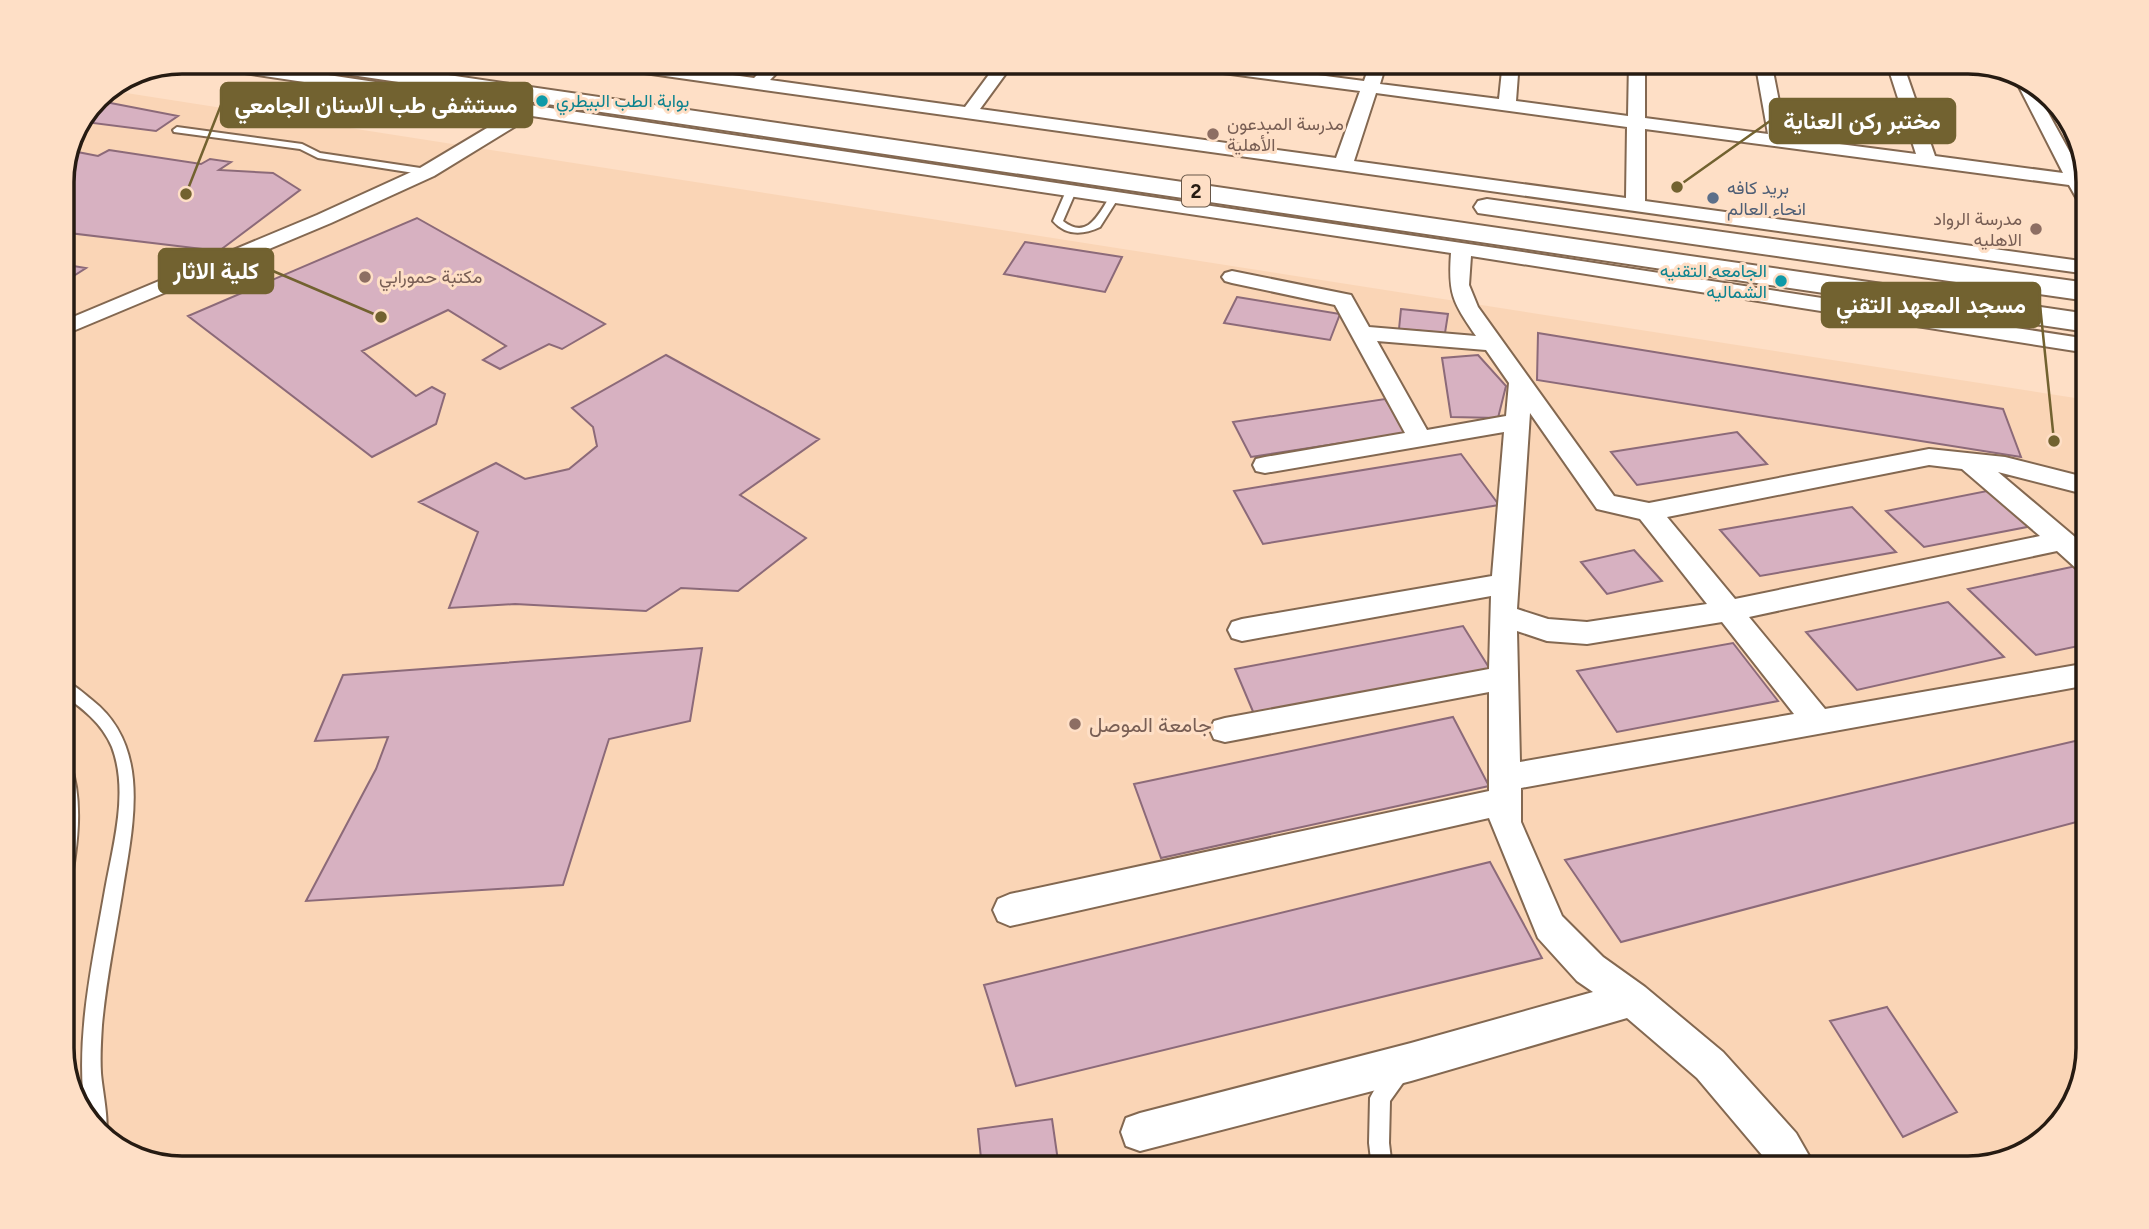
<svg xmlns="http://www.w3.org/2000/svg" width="2149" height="1229" viewBox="0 0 2149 1229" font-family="Figtree,Vazirmatn,sans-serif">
	<rect width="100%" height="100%" fill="#fedfc6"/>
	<!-- built -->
	<path fill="#fad5b6" d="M107,90L2088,400V1048L2072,1107L2028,1151L1968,1168H182L122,1152L81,1114L61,1055V174L97,96Z"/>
	<!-- building -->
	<path fill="#d7b1c1" stroke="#8c6a79" stroke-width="2" d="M95,100L178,116L156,131L85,122Z
		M109,150L201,164L210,159L231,162L219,170L273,173L300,190L219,251L61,232V174L72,151L98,156Z
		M417,218L605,324L562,349L549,344L500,369L483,360L506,346L448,310L362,351L416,396L432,387L445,394L436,424L372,457L188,316Z
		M1025,242L1122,257L1105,292L1004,274Z
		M61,264L86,268L61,284Z
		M1237,297L1340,314L1330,340L1224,323Z
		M1401,309L1448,314L1445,333L1399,329Z
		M1538,333L2003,409L2021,457L1537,380Z
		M666,355L819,439L740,495L806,538L738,591L681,588L646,611L515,604L449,608L478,532L419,502L496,463L525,479L569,469L597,446L593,427L572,408Z
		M1478,355L1506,386L1498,418L1451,417L1442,358Z
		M1385,399L1407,433L1251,457L1233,422Z
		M1737,432L1767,464L1637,485L1611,452Z
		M1461,454L1499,505L1263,544L1234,491Z
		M1992,490L2032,526L1924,547L1886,511Z
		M1852,507L1896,552L1760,576L1720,530Z
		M1634,550L1662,581L1607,594L1581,562Z
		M2076,566L2088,577V644L2036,655L1968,589Z
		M1948,602L2004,657L1857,690L1806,632Z
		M1463,626L1493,674L1257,721L1235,669Z
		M1733,643L1778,701L1617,732L1577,671Z
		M702,648L690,721L609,739L563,885L306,901L376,769L388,737L315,741L343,675Z
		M1453,717L1489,786L1161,858L1134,784Z
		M2088,738V819L1621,942L1565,860Z
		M1490,862L1542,958L1016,1086L984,985Z
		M1887,1007L1957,1112L1903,1137L1830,1021Z
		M1052,1119L1059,1168H982L978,1129Z"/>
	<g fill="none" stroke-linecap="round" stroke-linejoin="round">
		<!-- lane casing -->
		<g stroke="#836851" stroke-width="4">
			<path id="lane" d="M177,127L302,144L320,153L427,169L432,172L427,175L318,158L300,149L174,132L173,130Z
				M1071,188L1076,191L1063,221C1088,241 1099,213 1111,195H1117L1119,197L1100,227C1083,235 1066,236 1053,221L1066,191Z
				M61,679C73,683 83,693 92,700C153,748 132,828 122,894C115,937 106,981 102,1025C101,1041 100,1057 101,1073C102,1088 110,1125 105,1136L86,1119C74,1042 92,965 105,890C113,845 129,792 112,747C102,723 82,708 61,693Z
				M61,752L66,753C86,796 77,849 69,893L67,898L61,900Z
				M1401,1064L1408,1066L1410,1073L1390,1101L1389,1143L1392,1168H1372L1369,1143L1370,1098C1376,1086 1389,1069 1401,1064Z"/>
		</g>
		<!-- street casing -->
		<g stroke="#836851" stroke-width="4">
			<path id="street" d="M190,61H233L1529,253L2088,339V353L1471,256L1469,285L1478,307L1614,496L1649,503L1929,449L2005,457L2088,478V495L1998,472L2088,548V572L2078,570L2057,551L1749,617L1825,709L2088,663V685L1521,788V822L1562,916L1603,957L1645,987L1723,1052L1796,1133L1816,1168H1773L1697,1078L1627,1018L1411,1081L1140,1151L1126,1146L1121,1132L1126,1118L1140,1113L1411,1043L1593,992L1577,981L1538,938L1489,818L1010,926L998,921L993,910L998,899L1010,894L1489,791V692L1225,742L1214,739L1210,730L1214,721L1225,718L1489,669L1491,596L1242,641L1232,638L1228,630L1232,622L1242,619L1492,576L1504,432L1265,473L1256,471L1253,465L1256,459L1265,457L1405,433L1335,305L1232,283L1225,281L1222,277L1225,273L1232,271L1351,295L1369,327L1476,336C1453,302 1448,295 1451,253L532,116L434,176L331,223L61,336V322L317,215L420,168L512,113L198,66ZM1377,341L1486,350L1509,383L1506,416L1427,430ZM1530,413L1597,509L1640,519L1707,604L1587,622L1548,619L1517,609ZM1929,465L1962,469L2040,536L1735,599L1667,517ZM1722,622L1794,714L1520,762L1517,631L1547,641L1587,644Z
				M587,61H632L754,78L771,61H788L770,80L965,107L999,61H1015L980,109L1336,158L1360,91L1170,66L1162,61H1209L1364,81L1371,61H1387L1380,84L1499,99L1503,61H1519L1516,101L1628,116L1629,61H1645V118L1768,134L1755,61H1771L1786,137L1916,154L1886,61H1902L1935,156L2063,173L2012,73L2030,80L2083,176H2088V208L2081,206L2069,185L1645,129V201L2088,262V274L757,89L595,66ZM1376,93L1627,127L1626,198L1354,161Z"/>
		</g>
		<!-- highway casing -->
		<g stroke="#836851" stroke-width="4">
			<path id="highway" d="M293,61H352L2088,314V332L304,68L296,66Z
				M1487,199L2088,283V301L1478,213L1474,207L1478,201Z"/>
		</g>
		<!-- lane -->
		<use href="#lane" fill="#fff" fill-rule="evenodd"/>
		<!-- street -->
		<use href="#street" fill="#fff" fill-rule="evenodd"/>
		<!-- highway -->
		<use href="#highway" fill="#fff" fill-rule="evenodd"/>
	</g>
	<!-- markers -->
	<g fill="#0f9aa8" stroke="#fedfc6" stroke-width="2.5">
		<circle cx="542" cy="101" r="7"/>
		<circle cx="1781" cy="281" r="7"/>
	</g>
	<g fill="#8d6e63" stroke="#fedfc6" stroke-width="2.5">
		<circle cx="1213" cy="134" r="7"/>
		<circle cx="2036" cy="229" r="7"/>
		<circle cx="365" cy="277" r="7"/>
		<circle cx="1075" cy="724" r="7"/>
	</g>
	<circle fill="#5c6f8a" stroke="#fedfc6" stroke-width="2.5" cx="1713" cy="198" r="7"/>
	<g text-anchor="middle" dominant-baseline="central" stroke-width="6" stroke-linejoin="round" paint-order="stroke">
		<!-- far-culture labels -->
		<g font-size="18" fill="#0d838f" stroke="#fedfc6" text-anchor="start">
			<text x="556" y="101">بوابة الطب البيطري</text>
			<text x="1767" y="271" text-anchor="end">الجامعه التقنيه<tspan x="1767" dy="21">الشماليه</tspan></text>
		</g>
		<!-- far-education labels -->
		<g font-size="18" fill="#785e54" stroke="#fedfc6" text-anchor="start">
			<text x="1227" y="124">مدرسة المبدعون<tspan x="1227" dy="21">الأهلية</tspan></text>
			<text x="2022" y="219" text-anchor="end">مدرسة الرواد<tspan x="2022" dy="21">الاهليه</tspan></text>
			<text x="379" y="277">مكتبة حمورابي</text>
		</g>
		<!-- far-service labels -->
		<g font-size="18" fill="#4e5e75" stroke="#fedfc6" text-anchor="start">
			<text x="1727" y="188">بريد كافه<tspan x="1727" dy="21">انحاء العالم</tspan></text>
		</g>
		<!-- shield labels -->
		<rect fill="#fedfc6" stroke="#675648" stroke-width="2" x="1182" y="175.5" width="28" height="31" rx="5"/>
		<g font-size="19" font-weight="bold" fill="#261b12">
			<text x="1196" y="191">2</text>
		</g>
		<!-- education labels -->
		<g font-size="21" fill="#785e54" stroke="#fedfc6" text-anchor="start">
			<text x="1089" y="724">جامعة الموصل</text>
		</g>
	</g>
	<!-- crop -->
	<path d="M0 0H2149V1229H0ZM182 74H1968A108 108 0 0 1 2076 182V1048A108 108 0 0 1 1968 1156H182A108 108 0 0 1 74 1048V182A108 108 0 0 1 182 74Z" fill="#fedfc6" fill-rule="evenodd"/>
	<path fill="none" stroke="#261b12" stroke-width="3.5" d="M182 74H1968A108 108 0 0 1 2076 182V1048A108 108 0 0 1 1968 1156H182A108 108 0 0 1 74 1048V182A108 108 0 0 1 182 74Z"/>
	<!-- callouts -->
	<path fill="none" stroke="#726230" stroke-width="2.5" d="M186 194L221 105M1677 187L1770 121M381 317L273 271M2054 441L2040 305"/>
	<g fill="#726230" stroke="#fedfc6" stroke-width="2.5">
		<circle cx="186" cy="194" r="7"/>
		<circle cx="1677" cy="187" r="7"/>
		<circle cx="381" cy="317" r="7"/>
		<circle cx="2054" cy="441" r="7"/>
	</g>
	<g fill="#726230" stroke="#726230" stroke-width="2.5">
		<rect x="221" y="83" width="311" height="44" rx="7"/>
		<rect x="1770" y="99" width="185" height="44" rx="7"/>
		<rect x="159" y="249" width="114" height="44" rx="7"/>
		<rect x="1822" y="283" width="218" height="44" rx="7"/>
	</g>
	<g font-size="23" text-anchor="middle" font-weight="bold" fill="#fff">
		<text x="376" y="113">مستشفى طب الاسنان الجامعي</text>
		<text x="1862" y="129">مختبر ركن العناية</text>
		<text x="216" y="279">كلية الاثار</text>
		<text x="1931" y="313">مسجد المعهد التقني</text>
	</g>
</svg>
